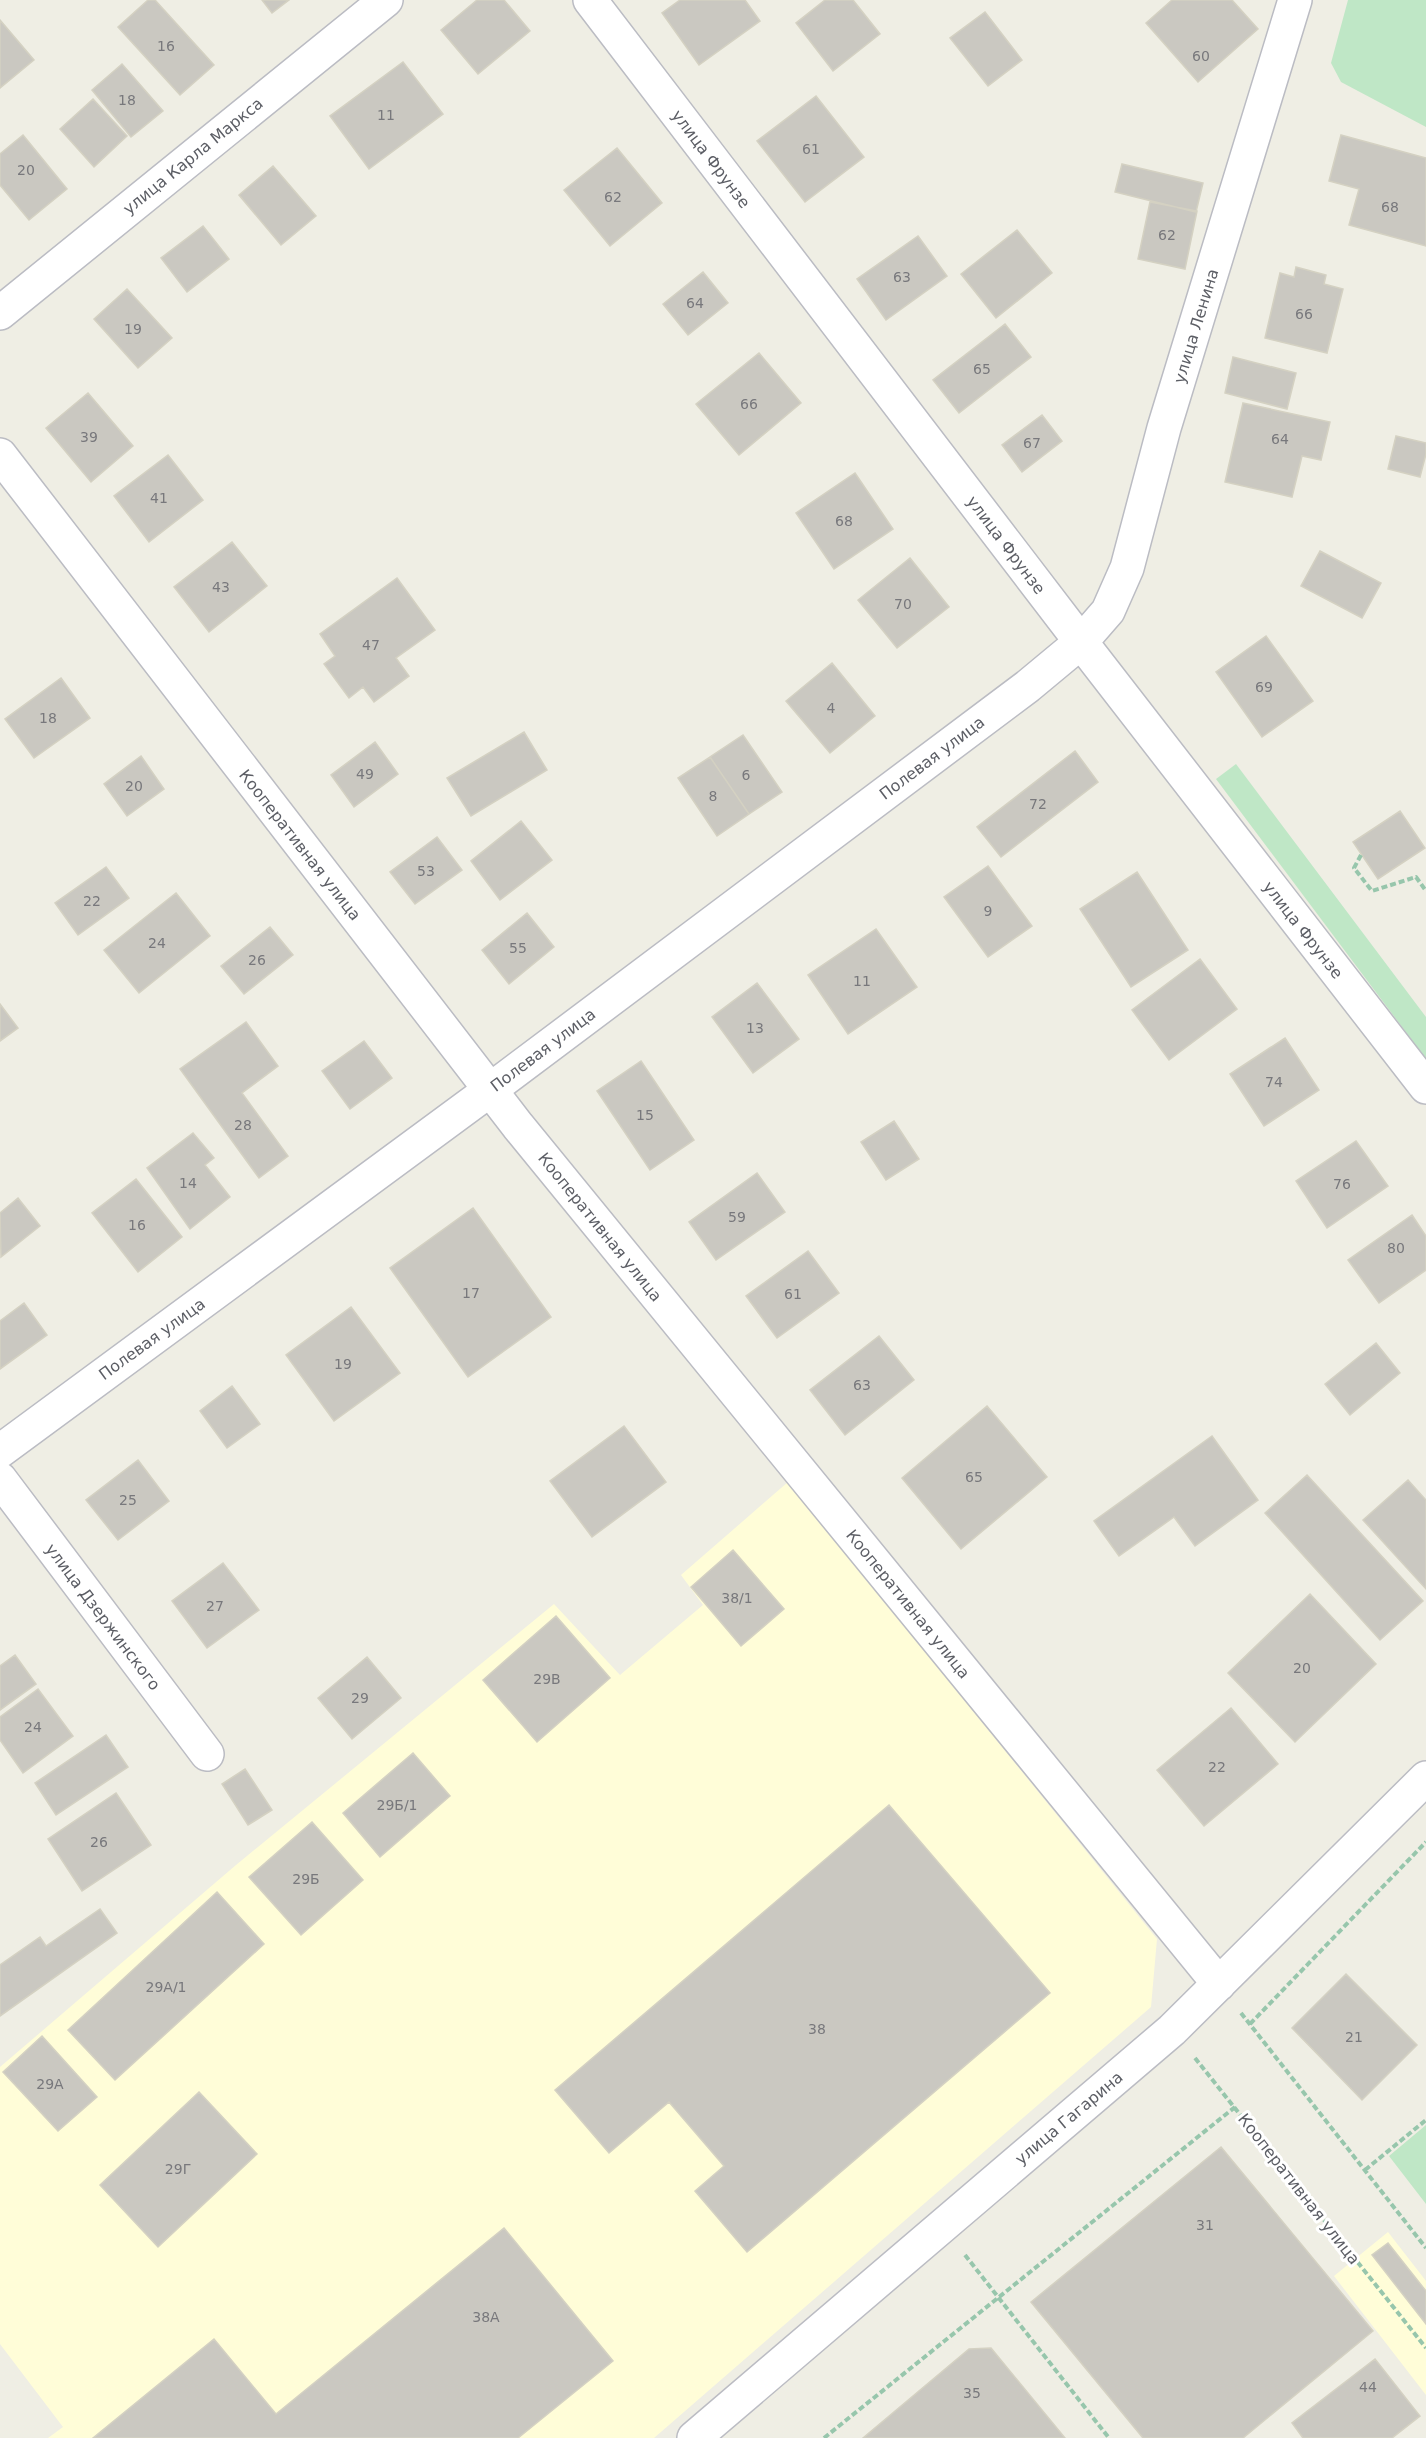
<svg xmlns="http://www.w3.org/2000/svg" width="1426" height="2438" viewBox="0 0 1426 2438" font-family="'DejaVu Sans',sans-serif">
	<rect width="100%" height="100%" fill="#efeee4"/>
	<!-- commercial -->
	<path fill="#fffdd8" d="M788,1482L1157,1939L1151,2007L654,2438H48L63,2427L0,2344V2067L236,1865L554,1604L620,1675L703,1605L681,1575Z
		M1388,2232L1426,2281V2395L1334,2276Z"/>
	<!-- green -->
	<path fill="#bfe7c6" d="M1348,0H1426V127L1341,82L1331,63Z
		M1236,764L1426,1017V1059L1216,779Z
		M1426,2125V2204L1389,2156Z"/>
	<!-- building -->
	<path fill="#cac8c1" stroke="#d4d1c2" stroke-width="1.5" d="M148,0H155L214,65L180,95L118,27Z
		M262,0H289L272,13Z
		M477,0H504L530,31L478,74L441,30Z
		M680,0H745L760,21L699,65L662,13Z
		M825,0H853L880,34L833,71L796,23Z
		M1172,0H1232L1258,29L1198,82L1146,23Z
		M985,12L1022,60L988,86L950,38Z
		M0,20L34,60L0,88Z
		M403,62L443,114L369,169L330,116Z
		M122,64L163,111L131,137L92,90Z
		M816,96L864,157L805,202L757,141Z
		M93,99L127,136L94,167L60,129Z
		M23,135L67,189L29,220L0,185V154Z
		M1341,135L1426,158V246L1349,225L1359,189L1329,181Z
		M617,148L662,203L610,246L564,190Z
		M1122,164L1203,183L1196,212L1115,192Z
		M273,166L316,216L281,245L239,195Z
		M1150,202L1197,211L1185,269L1138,259Z
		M203,226L229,259L187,292L161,258Z
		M1017,230L1052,273L996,318L961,274Z
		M918,236L947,276L886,320L857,279Z
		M1296,267L1326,275L1324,284L1343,289L1327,353L1265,338L1280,273L1294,277Z
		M703,272L728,303L688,335L663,304Z
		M127,289L172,338L138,368L94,319Z
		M1005,324L1031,357L959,413L933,380Z
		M759,353L801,403L739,455L696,404Z
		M1233,357L1296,373L1287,409L1225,393Z
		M88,393L133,446L91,482L46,428Z
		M1243,403L1330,422L1321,460L1302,456L1292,497L1225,482Z
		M1042,415L1062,441L1022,472L1002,445Z
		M1396,436L1426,443V454L1420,477L1388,469Z
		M168,455L203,500L149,542L114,496Z
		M855,473L893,529L834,569L796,513Z
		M232,542L267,586L209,632L174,587Z
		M1320,551L1381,583L1362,618L1301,586Z
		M910,558L949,607L897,648L858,600Z
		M397,578L435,630L396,658L409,676L374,702L363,687L349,698L324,664L335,656L320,634Z
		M1266,636L1313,701L1262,737L1216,672Z
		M832,663L875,716L830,753L786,701Z
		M61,678L90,718L34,758L5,719Z
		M524,732L547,770L471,816L447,778Z
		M743,735L782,792L749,814L710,757Z
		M375,742L398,774L354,807L331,775Z
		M1075,751L1098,782L1001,857L977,827Z
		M141,756L164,789L127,816L104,784Z
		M710,757L749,814L717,836L678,778Z
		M1400,811L1425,848L1378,879L1353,842Z
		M521,821L552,860L500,900L471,861Z
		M437,837L462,870L415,904L390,872Z
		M988,866L1032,926L988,957L944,897Z
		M106,867L129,898L78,935L55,903Z
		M1137,872L1188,950L1131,987L1080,909Z
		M176,893L210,936L139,993L104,950Z
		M527,913L554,947L509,984L482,950Z
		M270,927L293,955L244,994L221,966Z
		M876,929L917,987L848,1034L808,975Z
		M1200,959L1237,1009L1169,1060L1132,1010Z
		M757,983L799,1039L753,1073L712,1017Z
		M0,1004L18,1028L0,1041Z
		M246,1022L278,1066L242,1093L288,1156L259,1178L180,1069Z
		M1285,1038L1319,1090L1264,1126L1230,1074Z
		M364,1041L392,1078L350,1109L322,1071Z
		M641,1061L694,1140L650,1170L597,1091Z
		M894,1121L919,1159L886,1180L861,1142Z
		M193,1133L214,1158L205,1165L230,1197L190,1229L147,1168Z
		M1356,1141L1388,1186L1327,1228L1296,1181Z
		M757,1173L785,1212L716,1260L689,1222Z
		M136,1179L182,1237L138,1272L92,1213Z
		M18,1198L40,1226L1,1257L0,1213Z
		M473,1208L551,1317L468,1377L390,1268Z
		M1412,1215L1426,1236V1270L1379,1303L1348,1260Z
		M808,1251L839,1293L777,1338L746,1296Z
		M24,1303L47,1335L0,1369V1321Z
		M351,1307L400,1373L334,1421L286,1355Z
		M879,1336L914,1380L845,1435L810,1390Z
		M1376,1343L1400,1373L1350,1415L1325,1384Z
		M232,1386L260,1424L227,1448L200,1411Z
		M987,1406L1047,1477L961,1549L902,1478Z
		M624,1426L666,1482L592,1537L550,1481Z
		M1212,1436L1258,1500L1195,1546L1174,1517L1119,1556L1094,1521Z
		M138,1460L169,1501L118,1540L86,1500Z
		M1307,1475L1423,1601L1380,1640L1265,1513Z
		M1408,1480L1426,1500V1589L1363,1520Z
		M733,1550L784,1609L741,1646L691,1587Z
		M223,1563L259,1610L207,1648L172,1601Z
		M1310,1594L1376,1664L1295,1742L1228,1673Z
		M556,1616L610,1678L537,1742L483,1680Z
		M15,1655L36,1684L0,1710V1666Z
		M367,1657L401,1698L352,1739L318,1698Z
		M38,1689L73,1736L23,1773L0,1740V1717Z
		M1231,1708L1278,1764L1204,1826L1157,1770Z
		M106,1735L128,1767L56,1815L35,1783Z
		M413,1753L450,1796L380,1857L343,1813Z
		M245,1769L272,1810L248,1825L222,1784Z
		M116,1793L151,1845L82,1891L48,1839Z
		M889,1805L1050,1993L747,2252L695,2191L724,2166L669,2102L609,2153L555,2090Z
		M312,1822L363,1880L301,1935L249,1877Z
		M217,1892L264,1944L115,2080L68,2030Z
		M100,1909L117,1933L0,2016V1965L40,1937L46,1946Z
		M1346,1974L1417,2045L1362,2100L1292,2028Z
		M42,2036L97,2097L58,2131L3,2072Z
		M199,2092L257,2154L158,2247L100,2185Z
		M1221,2147L1373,2331L1243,2438H1143L1031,2302Z
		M504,2228L613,2361L518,2438H93L214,2339L276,2414Z
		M1388,2243L1426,2291V2324L1372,2255Z
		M991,2348L1065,2438H863L969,2349Z
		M1375,2359L1420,2416L1392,2438H1303L1292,2423Z"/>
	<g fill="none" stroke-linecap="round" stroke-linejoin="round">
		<!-- minor casing -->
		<g stroke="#bbbcc3" stroke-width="36">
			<path id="minor" d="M590,0L1081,642L1426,1087
				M0,313L386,0
				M0,455L518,1126L1219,1984
				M0,1451L490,1090L1028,686L1081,642L1108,611L1127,568L1164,428L1295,0
				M0,1479L207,1754
				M694,2438L1172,2030L1426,1778"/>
		</g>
		<!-- path -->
		<path stroke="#97c6ac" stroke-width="4" stroke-dasharray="6 3" stroke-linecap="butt" d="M1361,855L1354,868L1372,891L1416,877L1426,891
			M1241,2013L1426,2248
			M1250,2024L1426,1842
			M1195,2058L1426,2348
			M1365,2170L1426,2120
			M965,2255L1109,2438
			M824,2438L1235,2107"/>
		<!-- minor -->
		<use href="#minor" stroke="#fff" stroke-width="33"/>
	</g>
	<g text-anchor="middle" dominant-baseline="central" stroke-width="6" stroke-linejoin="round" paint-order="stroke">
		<!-- number labels -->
		<g font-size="14" fill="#78787c">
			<text x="166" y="46">16</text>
			<text x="1201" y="56">60</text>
			<text x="127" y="100">18</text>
			<text x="386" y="115">11</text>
			<text x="811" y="149">61</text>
			<text x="26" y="170">20</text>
			<text x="613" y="197">62</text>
			<text x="1390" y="207">68</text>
			<text x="1167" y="235">62</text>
			<text x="902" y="277">63</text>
			<text x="695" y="303">64</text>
			<text x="1304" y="314">66</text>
			<text x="133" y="329">19</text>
			<text x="982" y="369">65</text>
			<text x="749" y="404">66</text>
			<text x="89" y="437">39</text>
			<text x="1280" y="439">64</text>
			<text x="1032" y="443">67</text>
			<text x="159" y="498">41</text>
			<text x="844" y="521">68</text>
			<text x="221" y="587">43</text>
			<text x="903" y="604">70</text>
			<text x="371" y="645">47</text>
			<text x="1264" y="687">69</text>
			<text x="831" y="708">4</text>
			<text x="48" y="718">18</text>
			<text x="365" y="774">49</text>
			<text x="746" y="775">6</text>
			<text x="134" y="786">20</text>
			<text x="713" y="796">8</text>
			<text x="1038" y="804">72</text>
			<text x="426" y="871">53</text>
			<text x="92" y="901">22</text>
			<text x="988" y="911">9</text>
			<text x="157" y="943">24</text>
			<text x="518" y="948">55</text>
			<text x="257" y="960">26</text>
			<text x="862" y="981">11</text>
			<text x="755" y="1028">13</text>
			<text x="1274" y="1082">74</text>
			<text x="645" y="1115">15</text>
			<text x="243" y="1125">28</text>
			<text x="188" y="1183">14</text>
			<text x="1342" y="1184">76</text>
			<text x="737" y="1217">59</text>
			<text x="137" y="1225">16</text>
			<text x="1396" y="1248">80</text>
			<text x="471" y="1293">17</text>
			<text x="793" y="1294">61</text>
			<text x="343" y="1364">19</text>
			<text x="862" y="1385">63</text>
			<text x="974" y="1477">65</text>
			<text x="128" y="1500">25</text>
			<text x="737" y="1598">38/1</text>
			<text x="215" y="1606">27</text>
			<text x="1302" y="1668">20</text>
			<text x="547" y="1679">29В</text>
			<text x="360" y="1698">29</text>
			<text x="33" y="1727">24</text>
			<text x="1217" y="1767">22</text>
			<text x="397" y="1805">29Б/1</text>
			<text x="99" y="1842">26</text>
			<text x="306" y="1879">29Б</text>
			<text x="166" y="1987">29А/1</text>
			<text x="817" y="2029">38</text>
			<text x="1354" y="2037">21</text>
			<text x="50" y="2084">29А</text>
			<text x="178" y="2169">29Г</text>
			<text x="1205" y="2225">31</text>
			<text x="486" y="2317">38А</text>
			<text x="1368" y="2387">44</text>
			<text x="972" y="2393">35</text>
		</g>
		<!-- street labels -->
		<g font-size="16" fill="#5c5e65" stroke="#fff">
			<text transform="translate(193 156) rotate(-39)">улица Карла Маркса</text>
			<text transform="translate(711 159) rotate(53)">улица Фрунзе</text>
			<text transform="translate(1196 326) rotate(-73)">улица Ленина</text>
			<text transform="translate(1006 545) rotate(53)">улица Фрунзе</text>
			<text transform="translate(932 758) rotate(-37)">Полевая улица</text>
			<text transform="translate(300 845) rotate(52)">Кооперативная улица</text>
			<text transform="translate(1303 930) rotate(52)">улица Фрунзе</text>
			<text transform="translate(543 1050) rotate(-37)">Полевая улица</text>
			<text transform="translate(600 1227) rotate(51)">Кооперативная улица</text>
			<text transform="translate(152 1339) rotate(-36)">Полевая улица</text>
			<text transform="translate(908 1604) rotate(51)">Кооперативная улица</text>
			<text transform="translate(103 1617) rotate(53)">улица Дзержинского</text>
			<text transform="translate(1069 2118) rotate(-40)">улица Гагарина</text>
			<text transform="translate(1299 2189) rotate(52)">Кооперативная улица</text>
		</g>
	</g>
</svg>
